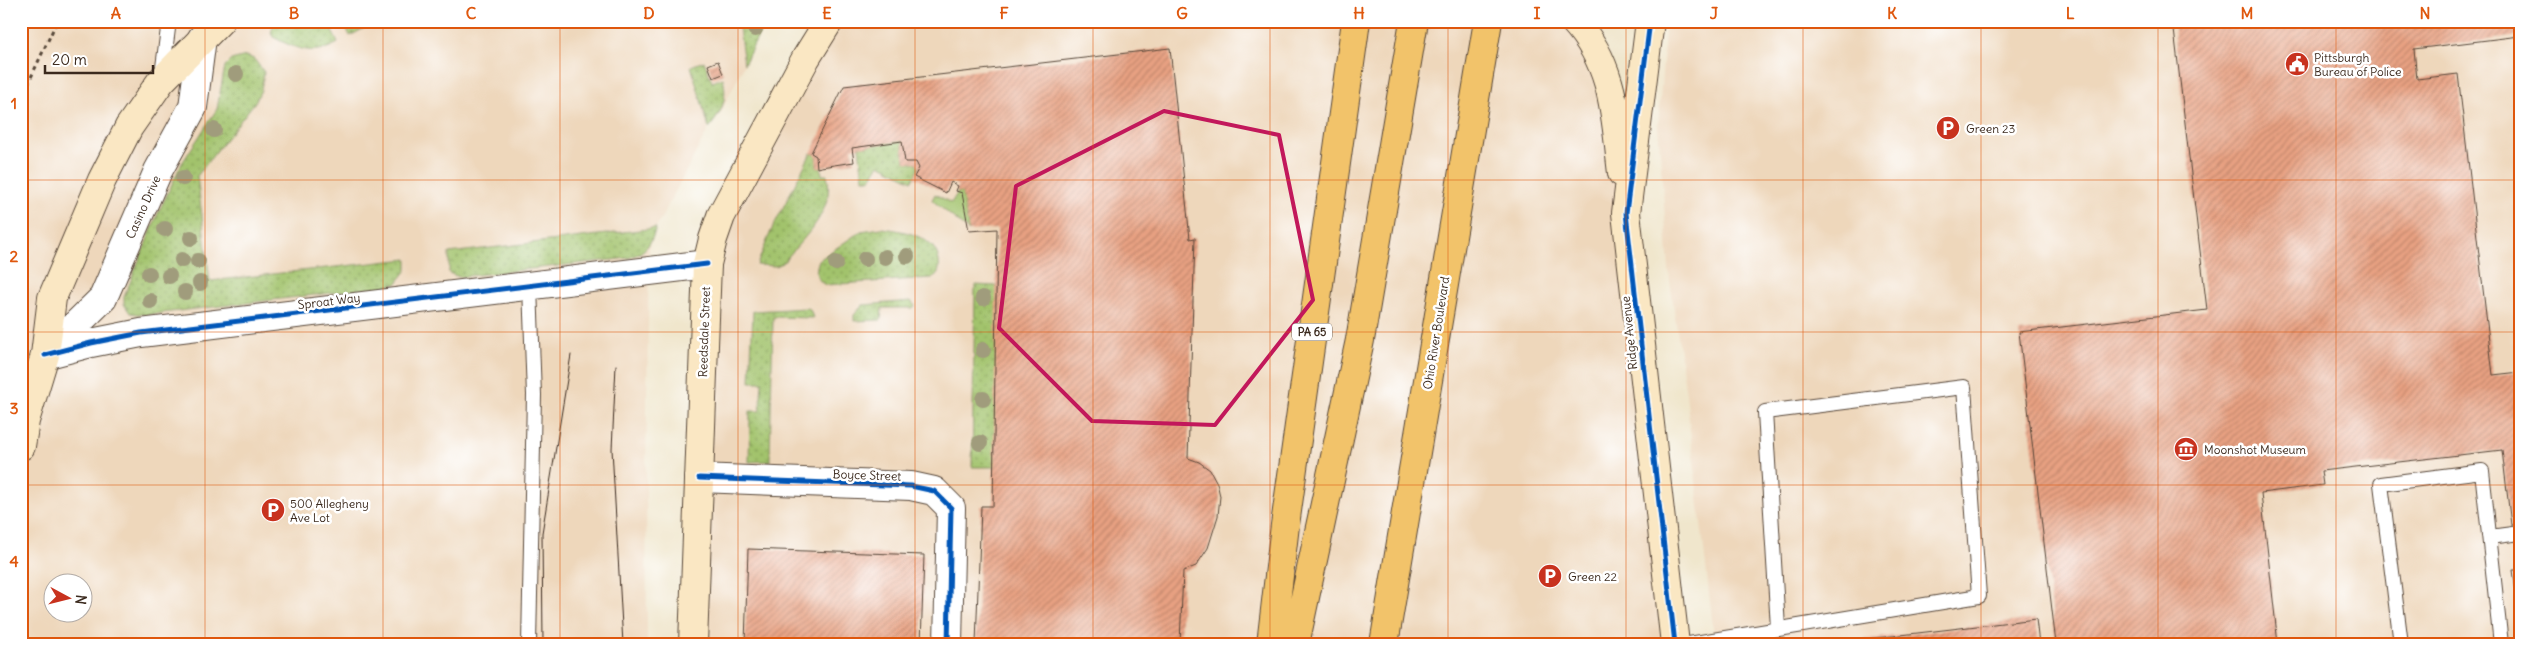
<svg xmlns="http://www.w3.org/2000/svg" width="2541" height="665" viewBox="0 0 2541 665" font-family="Delius,sans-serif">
	<defs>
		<pattern id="grass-dots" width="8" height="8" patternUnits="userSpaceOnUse" patternTransform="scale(1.25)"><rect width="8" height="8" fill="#a2c36c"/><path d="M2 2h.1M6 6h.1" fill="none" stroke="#859f58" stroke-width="1.8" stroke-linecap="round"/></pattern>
		<pattern id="building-hatch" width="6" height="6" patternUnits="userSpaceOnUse" patternTransform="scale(1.25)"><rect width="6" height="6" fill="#e8a182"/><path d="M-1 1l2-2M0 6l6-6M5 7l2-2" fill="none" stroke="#bd836a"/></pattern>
	</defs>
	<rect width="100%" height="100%" fill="#fff"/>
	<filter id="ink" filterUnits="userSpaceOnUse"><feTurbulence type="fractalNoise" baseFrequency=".02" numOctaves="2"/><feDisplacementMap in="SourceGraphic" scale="10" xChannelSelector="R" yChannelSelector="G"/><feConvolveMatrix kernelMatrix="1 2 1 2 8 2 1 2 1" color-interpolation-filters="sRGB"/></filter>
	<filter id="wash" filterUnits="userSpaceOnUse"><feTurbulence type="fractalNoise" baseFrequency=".0096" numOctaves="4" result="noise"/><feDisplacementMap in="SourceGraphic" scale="20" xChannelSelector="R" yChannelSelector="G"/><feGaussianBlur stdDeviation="1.12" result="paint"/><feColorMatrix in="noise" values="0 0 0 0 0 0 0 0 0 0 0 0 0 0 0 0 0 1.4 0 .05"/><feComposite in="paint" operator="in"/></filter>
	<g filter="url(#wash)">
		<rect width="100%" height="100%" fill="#f0e6cc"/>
		<!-- built -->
		<path fill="#eed7bb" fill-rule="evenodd" d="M21,21H766L719,116L709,128L656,228L649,247L646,475L647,644H21ZM52,582H82V612H52Z
			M829,21H1574L1610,82L1675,644H693L707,264Z
			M1666,21H2520V644H1715L1686,394L1670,281L1658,127Z"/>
		<!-- grass -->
		<path fill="url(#grass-dots)" stroke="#6e7645" d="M281,21H327L338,43C314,57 296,49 273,37L271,33L273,26Z
			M343,21H377L350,36Z
			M756,21H766L744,64L739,28Z
			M246,56L254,59L264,72L261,90L255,102L197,176L210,281L407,259V270L396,284L382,287L145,315L130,313L124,304V297L159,211L182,163L217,109L225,66L231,60Z
			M704,61L712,82L723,78C728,99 722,112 709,128L691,66Z
			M902,141L905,162H916L919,168L912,181L879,164L870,179H863L859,147Z
			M811,153L816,156L817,167H821L822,175H827C836,212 803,237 783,263L776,266L757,265L771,231Z
			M656,228C650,245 647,251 629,258L459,277L449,273V253Z
			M881,228C902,230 936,236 939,261C940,269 939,274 932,278L825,285C815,278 815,271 819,260L861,231Z
			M975,285L997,286L995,467H972Z
			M911,301L915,306L913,308H882L881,320L854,321V315L863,305Z
			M806,308L810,309L813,318L773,317L770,461L749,462L750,411H760L762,382H750L753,311Z"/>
		<!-- green -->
		<path fill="#a2c36c" stroke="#6e7645" d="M958,192L962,193L969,231L932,200L935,194L951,203Z"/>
		<g id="blocks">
			<!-- building -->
			<path fill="url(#building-hatch)" d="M2173,21H2520V36L2414,49L2417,79L2458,74L2493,375L2520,372V524L2511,525L2502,450L2321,471L2323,485L2261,493L2278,644H2056L2019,332L2207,310Z
				M1170,48L1190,239L1195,238L1188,458L1199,462L1210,470L1217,483L1220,496L1218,516L1208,548L1196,566L1183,571L1180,644H976L981,506H993L997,229L969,231L962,193L956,191L958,186L951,182L946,193L914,177L919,168L916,162H905L902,141L852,148L854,162L821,167L817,168L816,156L811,153L844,86Z
				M718,61L723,74L713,78L708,65Z
				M748,549L924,555L921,644H745Z
				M2513,570H2520V614H2519Z
				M2036,619L2039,644H1833V643Z"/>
		</g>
	</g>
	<g filter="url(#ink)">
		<use href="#blocks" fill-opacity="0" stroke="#564638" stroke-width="1"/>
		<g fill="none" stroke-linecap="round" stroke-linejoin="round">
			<!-- service casing -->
			<g stroke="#564638" stroke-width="16">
				<path id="service" d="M162,75L169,21
					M2490,537L2520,533
					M529,644L534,395L530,287
					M1689,644L1979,596L1964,387L1765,412L1778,628
					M2401,644L2381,484L2482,471L2501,644"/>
			</g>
			<!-- minor casing -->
			<g stroke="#564638" stroke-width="30">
				<path id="minor" d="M45,355L103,298L158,171L193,107L202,38
					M699,478L911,486L934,491L951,508L948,644"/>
			</g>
			<!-- tertiary casing -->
			<g stroke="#564638" stroke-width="30">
				<path id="tertiary" d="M45,355L91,343L141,333L707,264"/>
			</g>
			<!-- secondary casing -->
			<g stroke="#564638" stroke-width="30">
				<path id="secondary" d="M1574,21C1615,66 1615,116 1622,173
					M1650,21L1626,213L1675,644
					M21,446L25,421L45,355L52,298L102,180L129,127L161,81L220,21
					M693,644L707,264L713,239L721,216L806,58L829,21"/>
			</g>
			<!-- motorway casing -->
			<g stroke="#564638" stroke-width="30">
				<path id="motorway" d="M1271,644L1285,525L1356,21
					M1295,644L1360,340L1414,21
					M1384,644L1488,21"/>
			</g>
			<!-- path -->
			<path stroke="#564638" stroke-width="3" stroke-dasharray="4 4" stroke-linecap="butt" d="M21,99L57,21"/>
			<!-- service -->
			<use href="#service" stroke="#fff" stroke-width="14"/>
			<!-- minor -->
			<use href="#minor" stroke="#fff" stroke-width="28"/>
			<!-- tertiary -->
			<use href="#tertiary" stroke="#fff" stroke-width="28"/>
			<!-- secondary -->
			<use href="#secondary" stroke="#fae7c3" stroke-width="28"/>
			<!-- motorway -->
			<use href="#motorway" stroke="#f2c36a" stroke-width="28"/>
			<!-- tram -->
			<path stroke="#3b2a1e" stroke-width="1" d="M616,365L612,449L623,644
				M543,644L542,533L571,355"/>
			<!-- cycleway casing -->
			<g stroke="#fff" stroke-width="8">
				<path id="cycleway" d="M1650,21L1626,213L1675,644
					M45,355L91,343L141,333L707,264
					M699,478L911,486L934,491L951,508L948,644"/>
			</g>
			<!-- cycleway -->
			<use href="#cycleway" stroke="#0057b8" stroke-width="5"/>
		</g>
		<!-- trees -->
		<g fill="#a09c7b">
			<circle cx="755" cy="29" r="8"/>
			<circle cx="236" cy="74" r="8"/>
			<circle cx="214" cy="130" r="8"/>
			<circle cx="183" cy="178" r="8"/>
			<circle cx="165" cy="229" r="8"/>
			<circle cx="191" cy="238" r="8"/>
			<circle cx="907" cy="256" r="8"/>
			<circle cx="885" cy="257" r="8"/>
			<circle cx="865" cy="259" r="8"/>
			<circle cx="182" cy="260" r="8"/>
			<circle cx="198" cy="261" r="8"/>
			<circle cx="836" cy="263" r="8"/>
			<circle cx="149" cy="274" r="8"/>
			<circle cx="169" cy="276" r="8"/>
			<circle cx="200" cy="283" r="8"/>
			<circle cx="185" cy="292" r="8"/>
			<circle cx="983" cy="298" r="8"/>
			<circle cx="150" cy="301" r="8"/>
			<circle cx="983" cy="350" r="8"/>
			<circle cx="983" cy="399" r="8"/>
			<circle cx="980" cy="443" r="8"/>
		</g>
	</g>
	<!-- marked area -->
	<path fill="none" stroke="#c2185b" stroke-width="4" stroke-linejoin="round" d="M1164,111L1279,135L1313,300L1215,425L1092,421L999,328L1016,186Z"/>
	<!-- grid -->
	<path fill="none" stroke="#df570d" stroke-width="1" stroke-opacity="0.55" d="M205,21V644M383,21V644M560,21V644M738,21V644M915,21V644M1093,21V644M1270,21V644M1448,21V644M1626,21V644M1803,21V644M1981,21V644M2158,21V644M2336,21V644M21,180H2520M21,332H2520M21,485H2520"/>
	<!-- icons -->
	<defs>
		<g id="civic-disc" transform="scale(1.25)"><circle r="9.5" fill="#c8321e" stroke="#fff"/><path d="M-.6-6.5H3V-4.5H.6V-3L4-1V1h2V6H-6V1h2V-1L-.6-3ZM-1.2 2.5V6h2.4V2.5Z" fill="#fff"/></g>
		<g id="parking-disc" transform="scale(1.25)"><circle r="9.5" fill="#c8321e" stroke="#fff"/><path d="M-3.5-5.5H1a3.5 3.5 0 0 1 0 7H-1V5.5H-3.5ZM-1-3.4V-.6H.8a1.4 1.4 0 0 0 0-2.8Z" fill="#fff"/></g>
		<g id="museum-disc" transform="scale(1.25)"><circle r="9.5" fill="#c8321e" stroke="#fff"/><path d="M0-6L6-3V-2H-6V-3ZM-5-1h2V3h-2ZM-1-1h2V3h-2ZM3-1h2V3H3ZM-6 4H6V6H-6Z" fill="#fff"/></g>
	</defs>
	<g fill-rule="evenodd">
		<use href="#civic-disc" x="2297" y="64"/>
		<use href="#parking-disc" x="1948" y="128"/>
		<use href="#museum-disc" x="2186" y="449"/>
		<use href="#parking-disc" x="273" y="510"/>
		<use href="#parking-disc" x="1550" y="576"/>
	</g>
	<g text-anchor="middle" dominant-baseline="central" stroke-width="5" stroke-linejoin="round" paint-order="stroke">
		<!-- shield labels -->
		<rect fill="#fff" stroke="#766a62" stroke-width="1" x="1292" y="323.5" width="40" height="17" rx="4"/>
		<g font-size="11" font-weight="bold" fill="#3b2a1e">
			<text x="1312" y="332">PA 65</text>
		</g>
		<!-- poi labels -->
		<g font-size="12" fill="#3b2a1e" stroke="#fff" text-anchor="start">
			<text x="2314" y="57">Pittsburgh<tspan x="2314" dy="14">Bureau of Police</tspan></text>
			<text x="1966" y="128">Green 23</text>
			<text x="2204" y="449">Moonshot Museum</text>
			<text x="290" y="503">500 Allegheny<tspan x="290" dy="14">Ave Lot</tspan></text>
			<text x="1568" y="576">Green 22</text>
		</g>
		<!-- street labels -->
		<g font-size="12" fill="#3b2a1e" stroke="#fff">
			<text transform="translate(143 207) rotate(-66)">Casino Drive</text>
			<text transform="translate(329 301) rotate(-7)">Sproat Way</text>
			<text transform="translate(704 332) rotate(-88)">Reedsdale Street</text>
			<text transform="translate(1436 333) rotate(-81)">Ohio River Boulevard</text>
			<text transform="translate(1629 333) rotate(-96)">Ridge Avenue</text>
			<text transform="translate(867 475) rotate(2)">Boyce Street</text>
		</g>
	</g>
	<!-- margin -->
	<rect width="2541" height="665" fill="none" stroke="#fff" stroke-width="55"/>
	<!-- north arrow -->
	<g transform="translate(68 598) rotate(97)"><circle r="24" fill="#ffffff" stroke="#b1aaa5"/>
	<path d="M0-4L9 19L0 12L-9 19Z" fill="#c8321e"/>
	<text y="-8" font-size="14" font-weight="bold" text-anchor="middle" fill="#3b2a1e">N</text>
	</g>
	<!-- scale -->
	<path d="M45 65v8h108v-8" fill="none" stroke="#3b2a1e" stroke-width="2.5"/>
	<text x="52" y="65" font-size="15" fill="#3b2a1e" stroke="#ffffff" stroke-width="4" paint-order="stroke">20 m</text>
	<rect x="28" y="28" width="2486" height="610" fill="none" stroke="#df570d" stroke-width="2"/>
	<g font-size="16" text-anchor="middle" font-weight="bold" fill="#df570d">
		<text x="116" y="19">A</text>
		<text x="294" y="19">B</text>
		<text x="471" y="19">C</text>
		<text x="649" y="19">D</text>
		<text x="827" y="19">E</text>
		<text x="1004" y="19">F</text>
		<text x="1182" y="19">G</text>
		<text x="1359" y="19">H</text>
		<text x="1537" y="19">I</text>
		<text x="1714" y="19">J</text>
		<text x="1892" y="19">K</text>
		<text x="2070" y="19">L</text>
		<text x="2247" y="19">M</text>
		<text x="2425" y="19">N</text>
		<text x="14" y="109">1</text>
		<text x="14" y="262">2</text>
		<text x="14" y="414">3</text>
		<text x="14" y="567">4</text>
	</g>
</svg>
